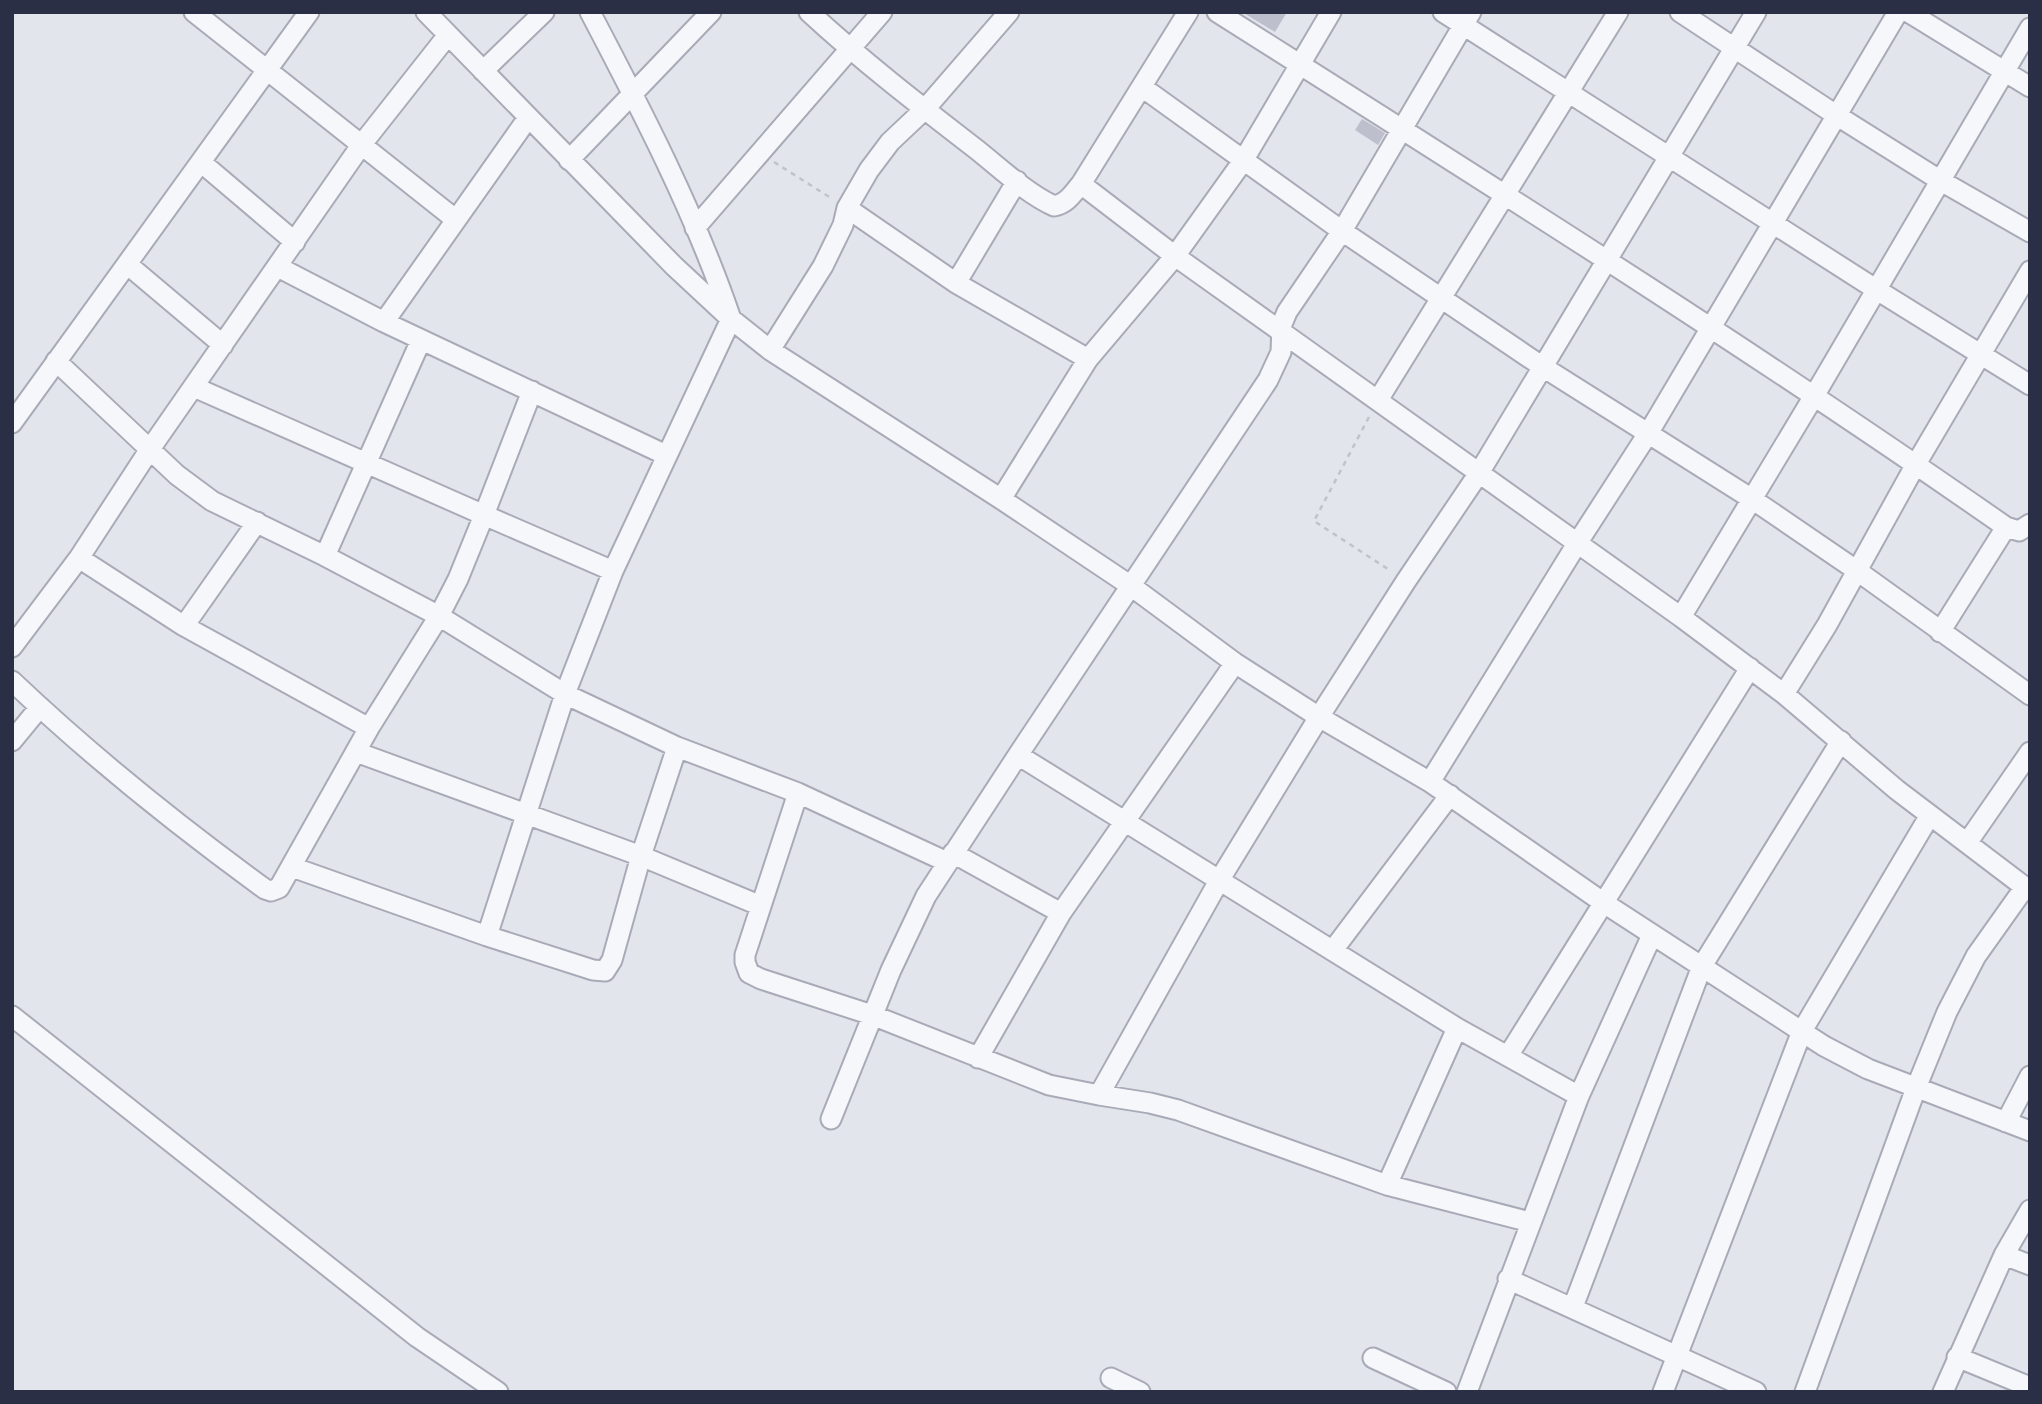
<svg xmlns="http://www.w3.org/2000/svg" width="2042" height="1404" viewBox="0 0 2042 1404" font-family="Rubik,sans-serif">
	<rect width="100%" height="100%" fill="#e3e5ec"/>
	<!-- building -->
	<path fill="#bdc0cc" d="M1242,12H1287L1275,32Z
		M1362,119L1385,133L1378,145L1355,130Z"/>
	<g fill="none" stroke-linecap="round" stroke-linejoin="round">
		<!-- minor casing -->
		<g stroke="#a8abb7" stroke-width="23">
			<path id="minor" d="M194,12L455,219
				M426,12L674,266L731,319L770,350L1001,499L1131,586L1235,663L1319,717L1430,782L1604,903L1824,1046L1868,1069L2030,1131
				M809,12C862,61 919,105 976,149C1000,168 1026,193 1054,206C1067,204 1073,193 1081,184L1188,12
				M1217,12C1482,180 1748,347 2006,527L2019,531L2030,524
				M1443,12L1877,290L2030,385
				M1680,12L1836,115L1941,181L2030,232
				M1908,12L2030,87
				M483,71L544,12
				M1142,87L1342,231L1543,367L1752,499L1856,570L2030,695
				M569,160L711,12
				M202,163L295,242
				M1081,184L1175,256L1681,617L1784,694L1897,790L2030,891
				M847,208L956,283L1088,359
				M695,228L882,12
				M127,264L223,345
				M278,267L384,322L666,455
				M956,283L1017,181
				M384,322L528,118
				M421,340L325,556L439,616L565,694L677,747L798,793L947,862
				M770,350L823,266L843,225L847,208L869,170L890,142L925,109L1009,12
				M56,361L177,475L212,501L325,556
				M532,391L484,515L613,571
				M1378,400L1618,12
				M12,423L309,12
				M1001,499L1088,359L1175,256L1243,161L1331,12
				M79,558L184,626L369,728
				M1681,617L1814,396L2030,28
				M184,626L257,522
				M1940,632L2006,527
				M12,647L79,558L150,449L362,144L448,35
				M12,681C91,756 177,825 265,889L271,891L279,888L369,728L439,616L458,579L484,515L194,387
				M1784,694L1827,625L1916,464L2030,271
				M12,741L40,707
				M356,752L641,856L761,906
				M1018,755L1457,1028L1579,1096
				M1430,782L1578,542L1649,432L1898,12
				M798,793L745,955V962L749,973L761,979L872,1015L1049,1085L1099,1095L1220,879L1319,717L1406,581L1479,473L1756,12
				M1967,843L2030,752
				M953,853L1061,913L1235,663
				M292,867L487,936L593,970L605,971L612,960L641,856L677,747
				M487,936L565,694L613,571L731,319C695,213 642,111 590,12
				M1333,950L1450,795
				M12,1016L417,1337L498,1392
				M1508,1056L1750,668
				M978,1058L1061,913
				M1099,1095L1150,1103L1178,1110L1387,1185L1530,1222
				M831,1119L891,970L926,896L1018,755L1268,380L1281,352L1282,324L1287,312L1342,231L1471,12
				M2006,1122L2030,1076
				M1387,1185L1457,1028
				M2030,1210L2004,1255L2030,1265
				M1508,1279L1756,1392
				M1573,1307L1702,966L1841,741
				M1957,1357L2030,1387
				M1373,1358L1446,1392
				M1111,1378L1140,1392
				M1467,1392L1579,1096L1652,935
				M1663,1392L1802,1031L1930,815
				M1805,1392L1916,1088L1947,1012L1976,956L2025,887
				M1943,1392L2004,1255"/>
		</g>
		<!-- path -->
		<path stroke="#c1c3cb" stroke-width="2.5" stroke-dasharray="5 5" stroke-linecap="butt" d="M774,162L831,198
			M1369,417L1314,521L1391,571"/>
		<!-- minor -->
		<use href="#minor" stroke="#f6f7fa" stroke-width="19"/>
	</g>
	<!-- border -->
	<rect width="2042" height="1404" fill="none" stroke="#2a2f45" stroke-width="28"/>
</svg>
